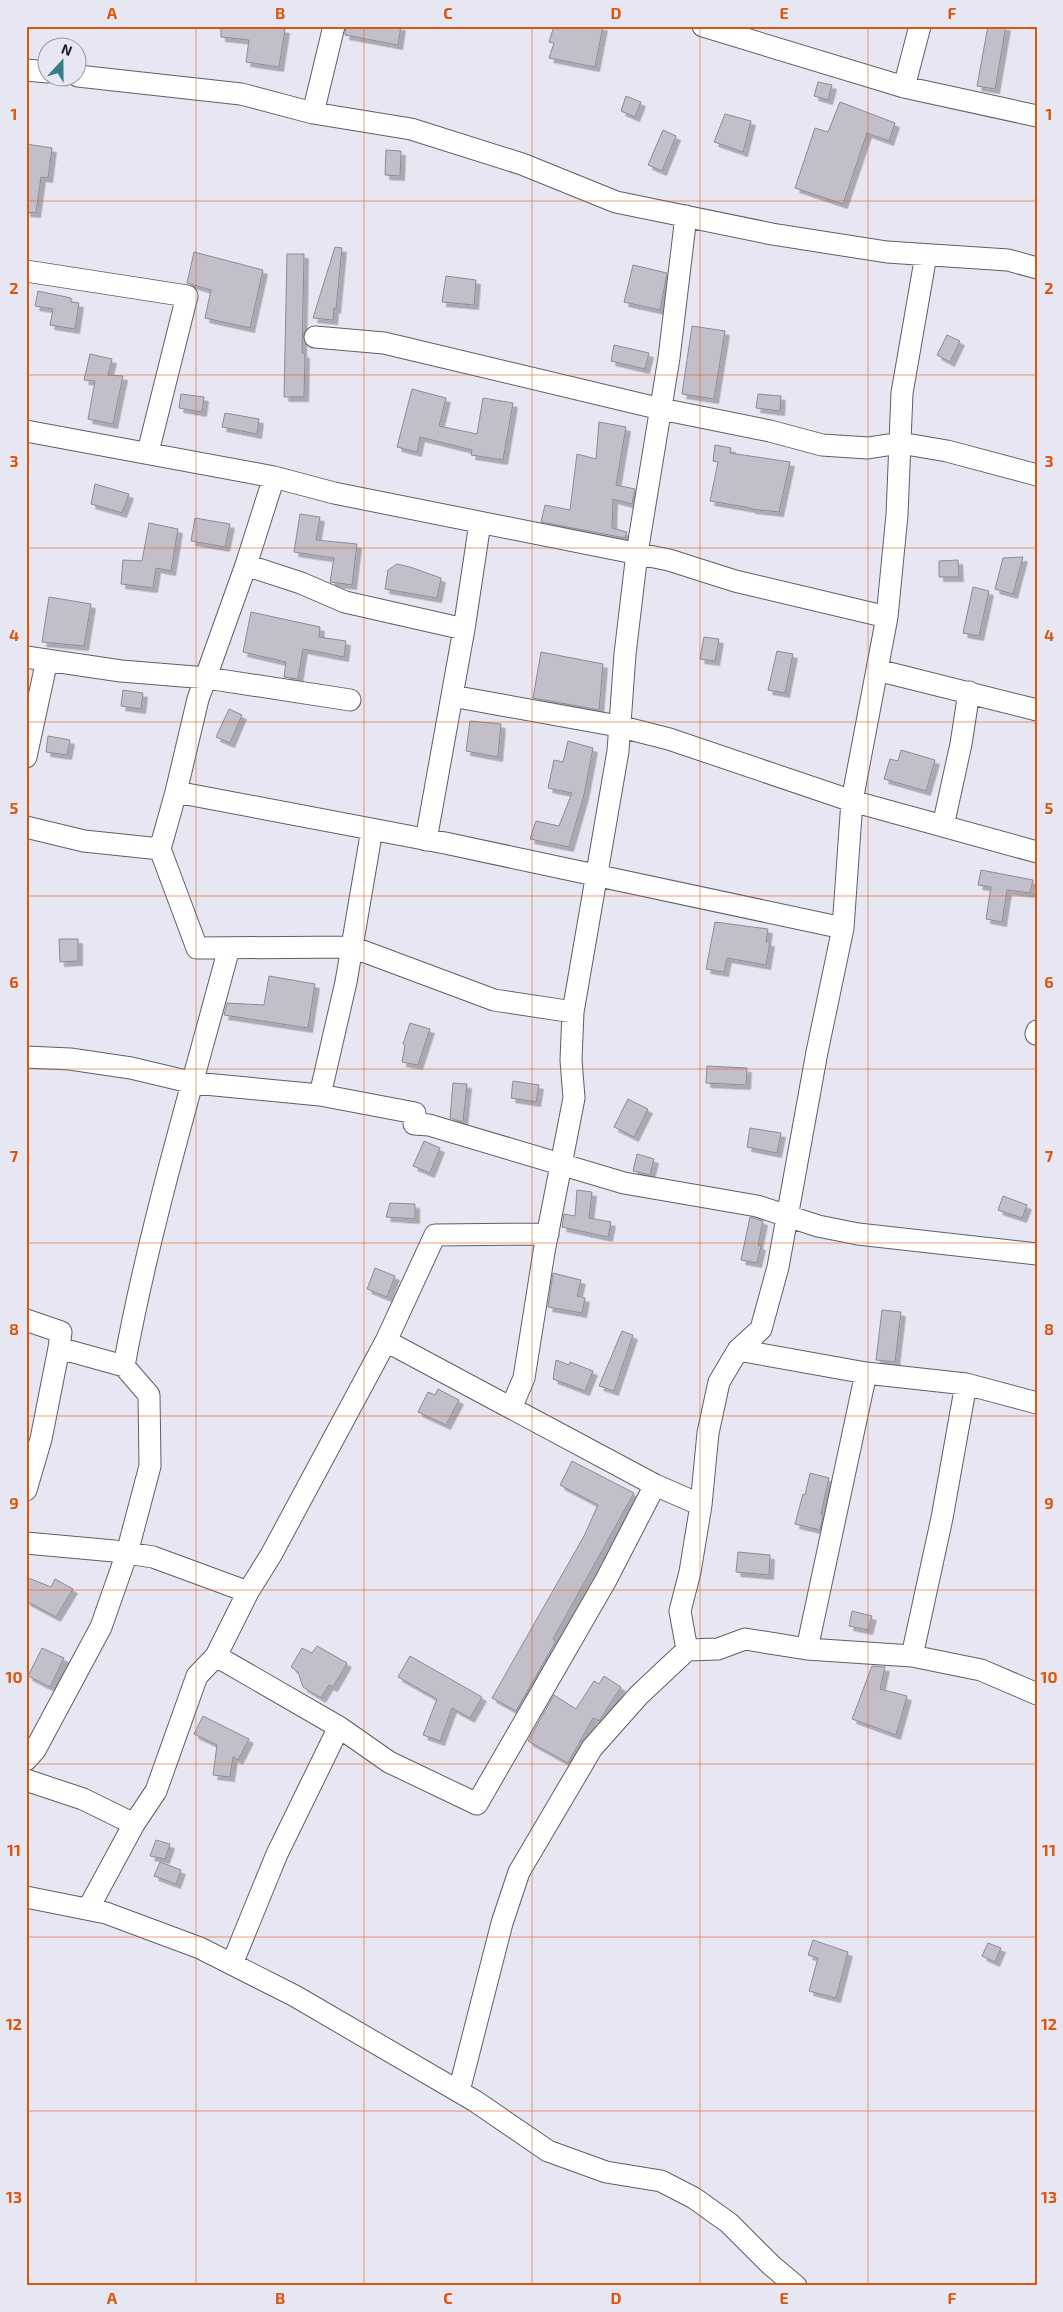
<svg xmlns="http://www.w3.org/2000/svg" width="1063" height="2312" viewBox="0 0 1063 2312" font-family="'Exo 2',sans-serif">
	<defs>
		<filter id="shadow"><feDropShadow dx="4.5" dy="4.5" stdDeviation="0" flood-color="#0004"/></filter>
	</defs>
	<rect width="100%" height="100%" fill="#e7e7f3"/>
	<!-- building -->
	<path fill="#c3bfca" stroke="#8e8a95" filter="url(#shadow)" d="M221,26H263L285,29L279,67L246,62L249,40L221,37Z
		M346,26H401L398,45L345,35Z
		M554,26H603L595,67L549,58L554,43L549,42Z
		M988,26H1006L995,89L977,86Z
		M818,82L832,85L828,100L814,96Z
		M626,96L641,102L635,117L621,111Z
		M840,102L895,123L889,141L867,133L843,204L795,188L815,128L828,132Z
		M725,114L751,121L743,152L714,142Z
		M663,130L676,136L662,171L648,165Z
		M26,144L52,148L48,178L41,177L36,213L26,212Z
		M386,150L401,151L400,176L385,175Z
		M335,247L342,248L336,309L334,308L333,320L313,318Z
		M194,252L263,270L250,328L205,318L211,290L187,283Z
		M287,254H304L302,353L305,354L304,397H284Z
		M633,265L667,273L660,310L624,302Z
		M446,276L476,280L474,305L442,302Z
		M38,291L71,298V302L79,303L75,329L50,325L53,309L35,306Z
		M692,326L725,331L714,399L682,394Z
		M947,335L960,341L950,362L937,355Z
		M614,345L649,353L645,369L611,361Z
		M90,354L112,359L108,375L123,376L113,424L88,419L95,381L84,380Z
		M412,389L446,398L439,426L477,434L483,398L513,403L503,460L471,455L472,450L420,437L417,452L397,447Z
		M181,394L204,397L202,412L179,408Z
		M758,394L781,396L780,411L756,408Z
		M225,413L259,419L257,434L222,427Z
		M599,422L626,427L616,485L635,489L632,504L613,499L612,528L627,532L625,538L541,522L545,505L570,510L577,454L596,459Z
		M715,445L731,448L730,453L790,462L779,512L751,509V508L710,501L718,462L713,461Z
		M95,484L129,494L122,513L91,504Z
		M300,514L320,517L316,540L357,544L352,585L330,582L334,558L294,552Z
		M195,518L230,524L225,547L191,541Z
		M149,523L178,529L171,571L156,568L153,588L121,584L123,560L142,561Z
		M1023,557L1013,594L995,589L1003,558Z
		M958,560L959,577H939V561Z
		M397,564L410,567L441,578L437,598L385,589L388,570Z
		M973,587L989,591L979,636L963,633Z
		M49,597L91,604L84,646L42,642Z
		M251,612L320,627L319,637L346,641L344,657L303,649L298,679L284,677L286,662L243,652Z
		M704,637L719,639L715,661L700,659Z
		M777,651L793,654L785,693L768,690Z
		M541,652L603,664L599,710L533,698Z
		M123,690L143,693L141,709L121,706Z
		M229,709L242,715L230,743L216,737Z
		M470,721L501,724L498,757L466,751Z
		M48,736L70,740L67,755L46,752Z
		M568,741L593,748L584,795L569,847L530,839L536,821L559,826L572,793L548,788L554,760L563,762Z
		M901,750L935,760L926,791L884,779L890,759L898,761Z
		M981,870L1033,880L1030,893L1007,890L1002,922L986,919L991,887L978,885Z
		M715,922L768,929L766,942H770L766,965L727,958L724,972L706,969Z
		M59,939H78V961L60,962Z
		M269,976L315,984L308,1028L224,1015L227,1003L264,1005Z
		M410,1023L430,1029L418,1065L402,1062L405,1045L403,1044Z
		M707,1066L747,1068L746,1085L706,1083Z
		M513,1081L539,1085L536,1102L511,1098Z
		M453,1083L467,1084L463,1122L450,1118Z
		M628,1099L648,1109L634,1137L614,1127Z
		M750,1128L781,1133L777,1153L747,1147Z
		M424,1141L440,1148L430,1173L413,1166Z
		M637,1154L654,1159L650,1175L633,1171Z
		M577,1190L592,1192L589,1218L611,1222L608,1237L562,1227L564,1214L575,1216Z
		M1003,1196L1027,1205L1022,1218L998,1210Z
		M390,1203L415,1204V1219L386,1217Z
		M750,1217L763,1221L758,1245L761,1246L757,1263L741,1260Z
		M375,1268L395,1276L387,1297L367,1289Z
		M553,1273L581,1280L577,1296L585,1298L582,1313L548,1307Z
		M882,1310L901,1312L895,1362L876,1360Z
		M622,1331L633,1335L614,1391L599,1386Z
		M556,1360L569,1365L570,1362L593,1371L585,1391L553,1379Z
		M438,1389L459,1400L446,1425L418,1412L428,1392L435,1395Z
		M572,1461L634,1493L553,1639L556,1641L516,1711L492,1698L584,1536L598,1505L560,1485Z
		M810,1473L829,1478L821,1514L823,1515L820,1530L795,1524L803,1494L805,1495Z
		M738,1552L770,1555L769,1575L736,1572Z
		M26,1577L51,1587L55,1579L73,1589L56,1617L26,1601Z
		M852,1611L872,1616L868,1630L849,1626Z
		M317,1646L347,1663L333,1687L329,1685L321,1698L303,1687L298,1672L291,1667L302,1648L312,1653Z
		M42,1648L64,1658L50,1687L28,1676Z
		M410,1656L482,1697L470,1718L452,1708L440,1741L423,1735L437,1699L398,1677Z
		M872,1666L885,1667L880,1689L907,1696L896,1735L852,1719Z
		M604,1676L621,1687L599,1721L593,1718L568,1763L528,1741L554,1695L576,1709L594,1681L599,1684Z
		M203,1716L249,1739L238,1760L233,1757L230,1777L213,1775L217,1745L194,1734Z
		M156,1840L170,1844L165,1859L150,1856Z
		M160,1862L181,1870L176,1884L154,1876Z
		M813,1940L848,1952L836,1998L809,1991L818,1958L808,1955Z
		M988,1943L1001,1948L995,1962L982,1956Z"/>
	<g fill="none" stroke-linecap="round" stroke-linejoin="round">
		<!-- street casing -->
		<g stroke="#5f5f69" stroke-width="23">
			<path id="street" d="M703,26L904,87L1037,116
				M26,70L48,72
				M78,76L241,94L313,113L411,129L522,164L616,202L772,234L887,252L1008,260L1037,268
				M904,87L920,26
				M313,113L334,26
				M26,271L187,296L148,452
				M315,337L384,343L661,409L770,431L822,445L868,448L900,443L947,451L1037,475
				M26,431L274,477L334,493L669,560L735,581L887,617
				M274,477L246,565L198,699L176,792L160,849L197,948L352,947L494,1000L573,1012
				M246,565L301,583L345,602L464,629
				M26,657L121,671L207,678L350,700
				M877,670L1037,710
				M452,696L618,726L669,739L852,801L1037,852
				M26,757L47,660
				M176,792L445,843L843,928
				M943,826L961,744L969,692
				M26,827L84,841L160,849
				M426,840L464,629L480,523
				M1036,1034L1037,1031
				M26,1057L70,1059L131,1068L194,1083L320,1095L415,1113L414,1124L429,1125L624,1183L757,1206L818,1226L858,1234L1037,1254
				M320,1095L346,982L372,829
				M26,1320L61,1332L59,1348L124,1366L149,1395L150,1466L127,1553L101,1627L35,1750L26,1760
				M386,1341L655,1485L701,1505
				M738,1350L866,1373L966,1384L1037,1403
				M124,1366C150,1224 192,1087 229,948
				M511,1408L524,1378L544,1252L574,1098L571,1060L573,1012L618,751L625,654L637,553L669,358L686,216
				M26,1490L41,1439L59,1348
				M26,1543L114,1551L153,1557L248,1592
				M807,1649L866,1373
				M687,1650L718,1649L745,1639L807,1649L912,1656L981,1670L1037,1694
				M216,1656L339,1727L389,1762L477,1804L606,1580L655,1485
				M912,1656L942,1518L966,1384
				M26,1780L83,1799L134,1824
				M26,1897L106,1913L200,1948L295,1996L475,2101L548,2151L606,2172L661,2181L694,2198L729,2223L771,2265L796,2286
				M88,1909L134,1824L156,1791L197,1676L216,1656L248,1592L271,1555L386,1341L435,1235L548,1234
				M232,1964L277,1854L339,1727
				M459,2091L502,1923L519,1872L592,1748L639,1695L687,1650L680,1611L690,1572L701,1505L708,1433L719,1382L738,1350L761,1329L778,1267L817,1052L843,928L852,801L887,617L897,515L902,393L926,255"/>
		</g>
		<!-- street -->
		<use href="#street" stroke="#fff" stroke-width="21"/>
	</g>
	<!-- grid -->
	<path fill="none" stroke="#de560d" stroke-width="1" stroke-opacity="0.55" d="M196,26V2286M364,26V2286M532,26V2286M700,26V2286M868,26V2286M26,201H1037M26,375H1037M26,548H1037M26,722H1037M26,896H1037M26,1069H1037M26,1243H1037M26,1416H1037M26,1590H1037M26,1764H1037M26,1937H1037M26,2111H1037"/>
	<!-- border -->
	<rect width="1063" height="2312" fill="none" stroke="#e7e7f3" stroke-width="55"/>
	<!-- north arrow -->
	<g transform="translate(62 62) rotate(21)"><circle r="24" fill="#e7e7f3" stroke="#9797a0"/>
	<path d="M0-4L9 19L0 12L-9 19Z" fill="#357e81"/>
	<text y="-8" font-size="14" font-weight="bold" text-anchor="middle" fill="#202024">N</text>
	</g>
	<rect x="28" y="28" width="1008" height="2256" fill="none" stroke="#de560d" stroke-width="2"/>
	<g font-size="16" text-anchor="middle" font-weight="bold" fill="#de560d">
		<text x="112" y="19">A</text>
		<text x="280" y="19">B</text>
		<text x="448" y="19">C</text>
		<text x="616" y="19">D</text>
		<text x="784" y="19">E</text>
		<text x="952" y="19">F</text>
		<text x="14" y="120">1</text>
		<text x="1049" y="120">1</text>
		<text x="14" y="294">2</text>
		<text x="1049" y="294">2</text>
		<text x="14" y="467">3</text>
		<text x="1049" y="467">3</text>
		<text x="14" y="641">4</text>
		<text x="1049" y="641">4</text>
		<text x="14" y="814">5</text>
		<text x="1049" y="814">5</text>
		<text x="14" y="988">6</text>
		<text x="1049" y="988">6</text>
		<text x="14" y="1162">7</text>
		<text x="1049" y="1162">7</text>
		<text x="14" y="1335">8</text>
		<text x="1049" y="1335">8</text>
		<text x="14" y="1509">9</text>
		<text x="1049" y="1509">9</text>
		<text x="14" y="1683">10</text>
		<text x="1049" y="1683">10</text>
		<text x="14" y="1856">11</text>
		<text x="1049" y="1856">11</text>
		<text x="14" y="2030">12</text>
		<text x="1049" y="2030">12</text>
		<text x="14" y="2203">13</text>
		<text x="1049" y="2203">13</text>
		<text x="112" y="2304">A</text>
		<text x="280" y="2304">B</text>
		<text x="448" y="2304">C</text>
		<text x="616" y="2304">D</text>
		<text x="784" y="2304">E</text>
		<text x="952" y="2304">F</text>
	</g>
</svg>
